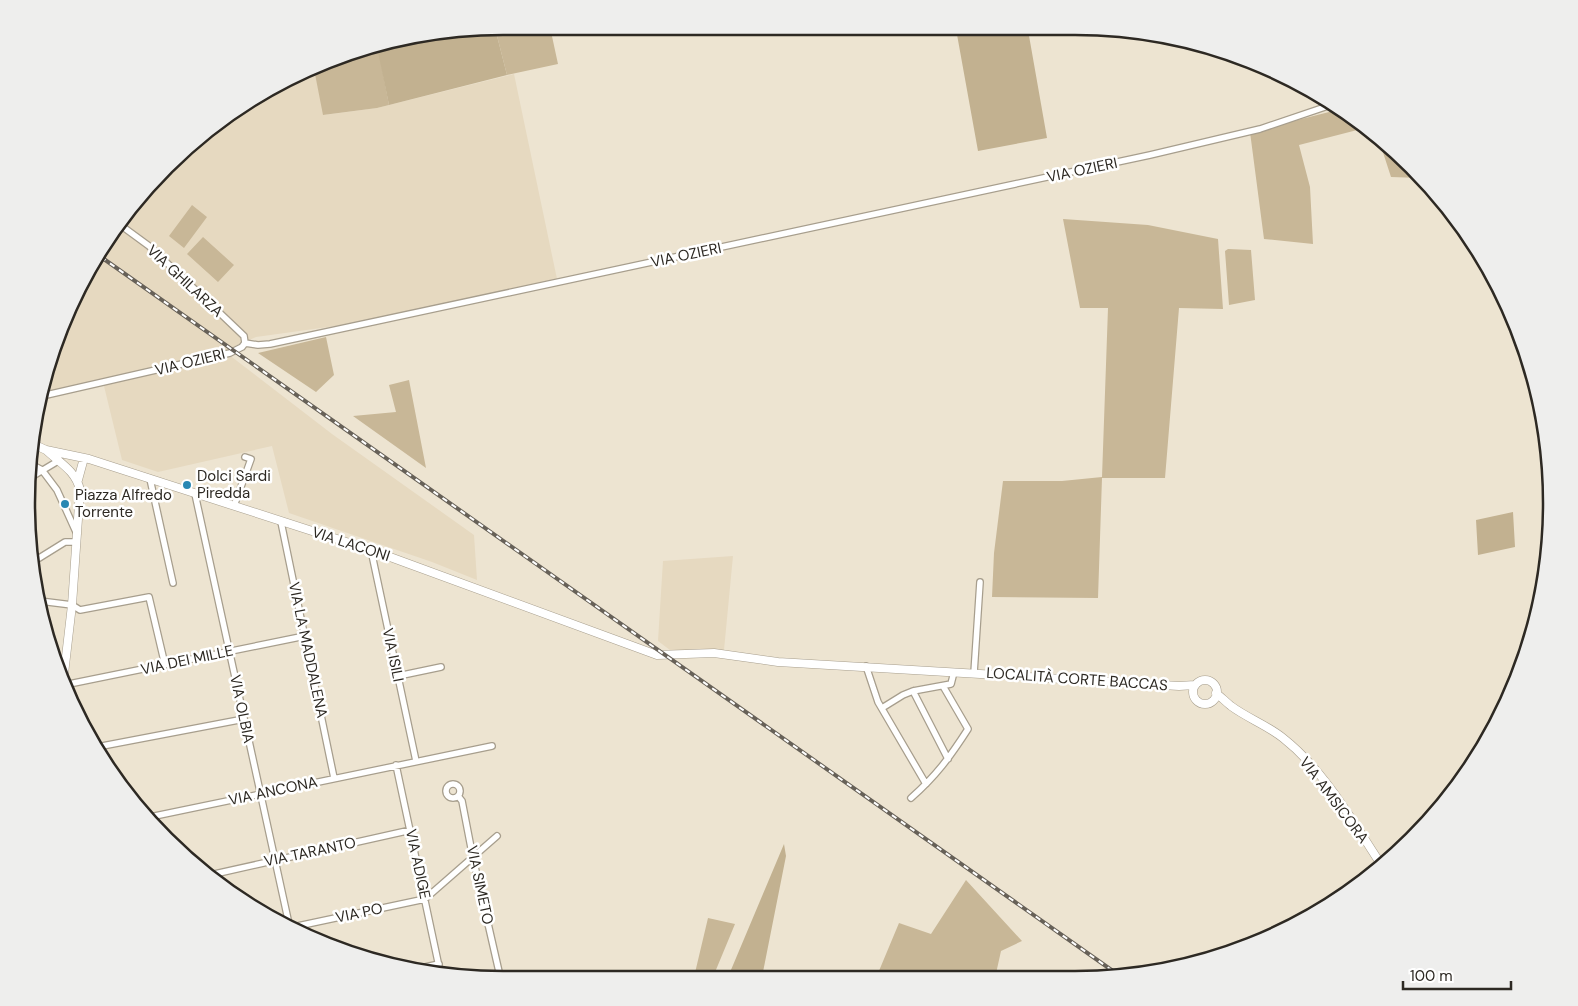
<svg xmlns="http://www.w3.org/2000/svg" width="1578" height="1006" viewBox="0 0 1578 1006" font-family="'DM Sans',sans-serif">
	<rect width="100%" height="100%" fill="#ede4d1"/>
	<!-- built -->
	<path fill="#e6d9c0" d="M314,69L324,115L377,108L514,74L557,279L429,313L256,337L224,351L332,434L474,535L477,580L432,562L289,513L272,446L158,472L122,460L103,382L42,396L52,349L125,213L238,107Z
		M733,556L724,650H670L658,641L663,561Z"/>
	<!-- green -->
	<path fill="#c8b797" d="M503,26L550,27L558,64L507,75L495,28Z
		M378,47L389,105L377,108L323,115L314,69L350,51Z
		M1337,110L1365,128L1299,145L1310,187L1313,244L1264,239L1250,132Z
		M1378,137L1389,144L1421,178L1391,177Z
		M192,205L207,217L184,248L169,236Z
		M1063,219L1148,225L1218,239L1223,309L1179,308L1165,478H1102L1098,598L992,597L994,553L1003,481H1062L1102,477L1108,308H1080Z
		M203,237L234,265L218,282L187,254Z
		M1228,249L1251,250L1255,300L1229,305L1225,251Z
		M326,337L334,375L316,392L258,353Z
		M409,380L426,468L353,416L396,412L389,385Z
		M966,880L1022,941L1001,951L995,978H876L899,923L931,934Z
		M708,918L735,924L713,977H694Z"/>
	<!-- forest -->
	<path fill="#c2b190" d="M495,28L507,75L389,105L377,47Z
		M956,29L1028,30L1047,138L978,151Z
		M1513,512L1515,547L1478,555L1476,520Z
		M784,844L786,856L762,977H728Z"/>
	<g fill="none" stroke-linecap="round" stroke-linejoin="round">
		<!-- street casing -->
		<g stroke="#a79e8d" stroke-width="8">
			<path id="street" d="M119,224L149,246L223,316L244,336L245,343
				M245,343L258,345L270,344L1150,155L1260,129L1331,105
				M42,396L230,353L242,347L245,343
				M29,463L42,470L57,490L77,534
				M28,479L58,461
				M150,479L173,583
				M195,494L289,924
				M234,506L251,459L245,457
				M281,522L334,778
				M371,550L416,761
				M36,560L65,542H76
				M40,601L72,605L80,610L149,597L165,665
				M866,666L878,702L926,784
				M974,673L980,582
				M398,676L441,667
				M69,684L305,636
				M913,691L948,759
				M882,708L903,695L913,691L951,684L954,672
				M97,747L244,719
				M396,765L441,976
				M446 791a7 7 0 1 1 14 0a7 7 0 1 1-14 0Z
				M458,796L462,801L473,858L500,976
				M911,798C936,776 950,757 968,729L943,686
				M150,817L492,746
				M210,875L411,830
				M293,927L425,899L497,836
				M416,969L439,964"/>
		</g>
		<!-- secondary casing -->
		<g stroke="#a79e8d" stroke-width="9">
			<path id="secondary" d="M33,444L46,450L89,459L371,550L657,655L714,653L778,662L1179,686L1195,685
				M46,450C60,463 76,471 80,490L72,605L64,674
				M78,480L84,458
				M1193 692a12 12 0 1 1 24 0a12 12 0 1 1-24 0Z
				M1216,693C1221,697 1226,702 1231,706C1247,718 1267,725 1283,738C1325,771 1353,822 1382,866"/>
		</g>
		<!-- street -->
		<use href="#street" stroke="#fff" stroke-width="5.5"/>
		<!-- secondary -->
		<use href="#secondary" stroke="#fff" stroke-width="8"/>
		<!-- rail casing -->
		<g stroke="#676158" stroke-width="4">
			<path id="rail" d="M101,257L1120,976"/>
		</g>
		<!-- rail -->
		<use href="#rail" stroke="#fff" stroke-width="2" stroke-dasharray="5.5" stroke-linecap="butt"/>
	</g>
	<!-- markers -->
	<g fill="#2988b3" stroke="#fff" stroke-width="2">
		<circle cx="187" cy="485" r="5"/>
		<circle cx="65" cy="504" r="5"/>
	</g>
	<g text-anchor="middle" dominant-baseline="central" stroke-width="5" stroke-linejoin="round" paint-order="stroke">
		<!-- street labels -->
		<g font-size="15" fill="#2d2923" stroke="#fff">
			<text transform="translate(1082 170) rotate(-12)">VIA OZIERI</text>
			<text transform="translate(686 255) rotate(-12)">VIA OZIERI</text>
			<text transform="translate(185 281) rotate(43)">VIA GHILARZA</text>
			<text transform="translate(190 362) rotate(-14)">VIA OZIERI</text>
			<text transform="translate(351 544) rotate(18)">VIA LACONI</text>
			<text transform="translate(308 650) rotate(78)">VIA LA MADDALENA</text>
			<text transform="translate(393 655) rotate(78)">VIA ISILI</text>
			<text transform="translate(187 660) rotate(-12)">VIA DEI MILLE</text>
			<text transform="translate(1077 679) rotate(4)">LOCALITÀ CORTE BACCAS</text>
			<text transform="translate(242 709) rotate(78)">VIA OLBIA</text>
			<text transform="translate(273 791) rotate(-12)">VIA ANCONA</text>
			<text transform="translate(1334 800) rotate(53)">VIA AMSICORA</text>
			<text transform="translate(310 852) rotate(-12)">VIA TARANTO</text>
			<text transform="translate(418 864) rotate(78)">VIA ADIGE</text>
			<text transform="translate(480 885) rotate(78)">VIA SIMETO</text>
			<text transform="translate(359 913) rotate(-12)">VIA PO</text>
		</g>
		<!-- poi labels -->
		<g font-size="15" fill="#2d2923" stroke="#fff" text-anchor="start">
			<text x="197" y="476">Dolci Sardi<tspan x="197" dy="17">Piredda</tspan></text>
			<text x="75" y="495">Piazza Alfredo<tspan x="75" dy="17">Torrente</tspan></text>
		</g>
	</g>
	<!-- crop -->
	<path d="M0 0H1578V1006H0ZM503 35H1075A468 468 0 0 1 1543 503V503A468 468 0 0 1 1075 971H503A468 468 0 0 1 35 503V503A468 468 0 0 1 503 35Z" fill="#eeeeed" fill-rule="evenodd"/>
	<path fill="none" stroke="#2d2923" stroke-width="2.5" d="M503 35H1075A468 468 0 0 1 1543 503V503A468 468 0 0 1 1075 971H503A468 468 0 0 1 35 503V503A468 468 0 0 1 503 35Z"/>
	<!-- scale -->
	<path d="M1403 981v8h108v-8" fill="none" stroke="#2d2923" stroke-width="2.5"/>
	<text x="1410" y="981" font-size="15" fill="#2d2923" stroke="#ffffff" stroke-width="4" paint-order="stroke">100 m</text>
</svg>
